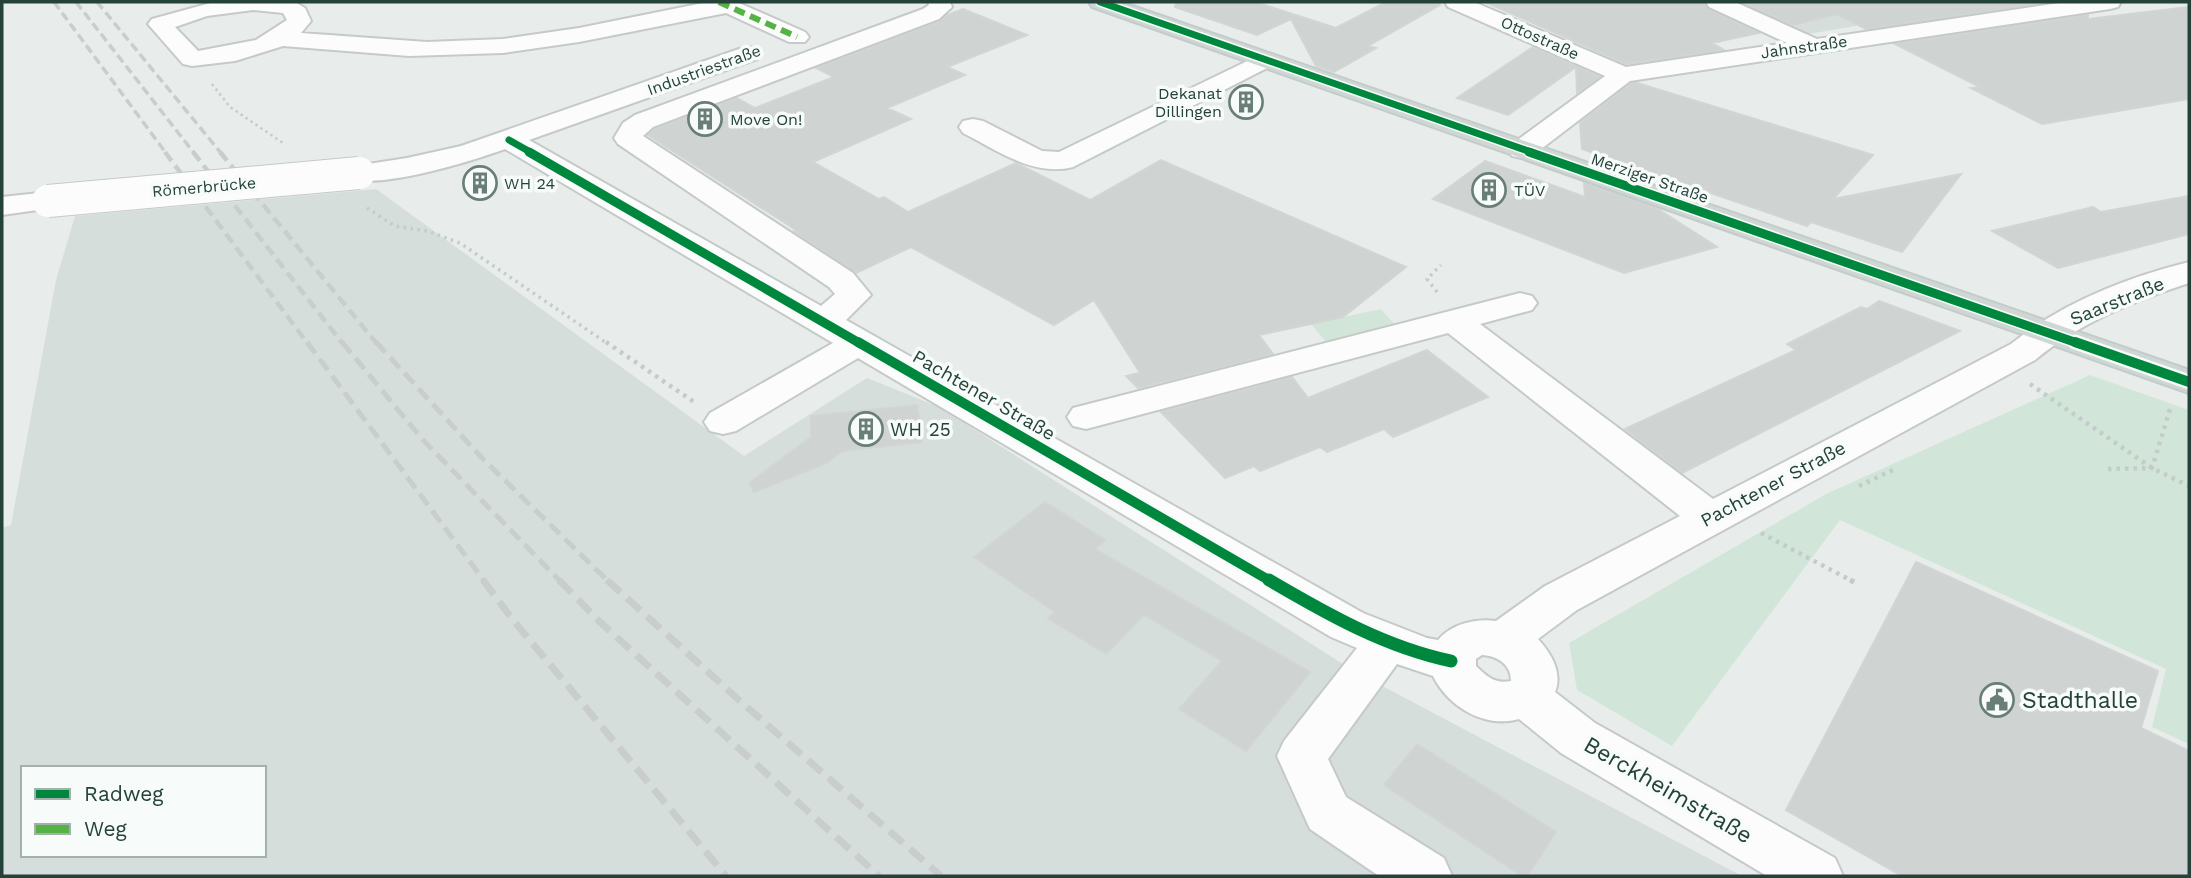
<svg xmlns="http://www.w3.org/2000/svg" width="2191" height="878" viewBox="0 0 2191 878" font-family="'Work Sans',sans-serif">
	<rect width="100%" height="100%" fill="#e8edeb"/>
	<!-- built -->
	<path fill="#d6dedb" fill-rule="evenodd" d="M1729,2H1923L1943,11L1803,35Z
		M376,189L744,456L867,378L939,407L1354,671L1742,876H2V528L11,525L56,280L75,216ZM23,768H264V855H23Z"/>
	<!-- green -->
	<path fill="#d1e6d8" d="M1381,309L1397,327L1327,343L1311,324Z
		M2090,375L2189,410V744L2152,727L2166,669L1840,520L1672,746L1577,690L1569,643L1826,494Z"/>
	<!-- building -->
	<path fill="#cfd4d2" stroke="#d1d6d4" stroke-width="2" d="M1176,2H1255L1336,28L1386,2H1438L1440,5L1368,46L1376,48L1334,72L1316,66L1291,19L1257,35L1175,7Z
		M1485,2H1703L1708,9L1759,33L1712,43L1724,50L1626,64Z
		M1741,2H2050L1866,29L1837,14L1793,25Z
		M2189,7V99L2042,124L1971,88L1980,87L1895,44L2088,15V19Z
		M963,9L1027,35L947,67L965,75L887,108L911,119L813,162L879,199L884,197L908,212L1016,163L1090,200L1161,160L1406,267L1343,317L1259,335L1273,354L1138,388L1126,376L1140,373L1094,300L1054,325L911,247L856,273L794,231L796,230L648,135L654,129L737,98L755,108L834,77L816,68L940,21L947,15Z
		M1533,47L1600,77L1577,93L1576,67L1508,115L1457,98Z
		M1631,83H1637L1873,155L1833,199L1961,174L1902,252L1811,222L1807,226L1582,149L1580,123Z
		M1485,161L1585,197L1584,183L1656,208L1717,247L1624,273L1433,199Z
		M2189,196V234L2058,268L1992,231L2093,207L2101,212Z
		M1879,301L1960,331L1682,473L1625,429L1796,350L1787,344L1861,307L1867,309Z
		M1427,350L1488,397L1393,437L1384,429L1327,452L1320,447L1260,471L1254,466L1225,478L1161,412L1292,377L1308,398Z
		M917,405L922,442L842,451L827,463L754,492L749,483L811,437V416Z
		M1045,502L1105,540L1095,549L1310,672L1246,751L1179,709L1222,661L1144,615L1106,654L1048,618L1055,612L974,557Z
		M1916,562L2158,671L2141,728L2189,751V876H1902L1786,810Z
		M1417,744L1556,832L1527,876H1522L1384,785Z"/>
	<g fill="none" stroke-linecap="round" stroke-linejoin="round">
		<!-- minor casing -->
		<g stroke="#c5cac8" stroke-width="4">
			<path id="minor" d="M214,2H295L305,8L311,21L301,33L427,42L503,39L579,28L708,2H737L805,32L809,37L805,42H789L726,13L579,42L503,53L409,56L283,46L235,61L192,66L183,64L148,24L152,19ZM253,10L283,13L287,20L256,40L198,51L175,27L207,16Z
				M928,2H950L952,7L939,19L653,127L643,136L853,273L871,295L846,320L1363,613L1427,638L1438,640C1451,624 1476,618 1496,621L1545,586L1680,516L1448,333L1086,429L1073,426L1067,417L1073,408L1520,293L1532,296L1537,303L1532,310L1480,324L1713,499L2011,344C2062,303 2125,278 2189,262V283C2133,301 2081,322 2035,360L1577,610L1538,639C1551,653 1563,673 1555,692L1595,723L1835,858L1843,876H1767L1561,753L1519,719C1484,729 1448,706 1433,676L1397,664L1328,759L1346,797L1444,858L1452,876H1379L1310,829L1277,756L1284,741L1357,648L1331,637L858,358L736,431L723,434L710,431L704,422L710,413L833,343L505,149C469,162 385,188 349,179L345,173L349,167L407,158L461,146L739,49L748,47L757,49L760,54L757,59L529,140L821,306L835,294L829,287L618,144L614,138L623,123L635,115L923,9L929,5ZM1482,655C1497,656 1511,664 1511,681C1495,684 1487,677 1476,666V659Z
				M1445,2H1474L1626,67L1787,43L1709,7L1706,2H1735L1817,39L2066,2H2121L2118,7L2110,9L1630,81L1532,156L1522,158L1512,156L1508,150L1512,144L1605,76L1448,7Z
				M1264,53L1273,55L1276,60L1273,65L1073,167C1033,177 997,150 963,133L959,127L963,121L973,119L983,121L1042,151L1059,152Z
				M48,192L59,195L63,201L59,207L2,215V197Z"/>
		</g>
		<!-- major casing -->
		<g stroke="#c3ccc9" stroke-width="4">
			<path id="major" d="M1089,2H1121L2189,370V393L1092,7Z"/>
		</g>
		<!-- path-far3 -->
		<path stroke="#c3ccca" stroke-width="2.5" stroke-dasharray="2.5 3.5" stroke-linecap="butt" d="M212,84L230,107L283,143"/>
		<!-- path-far2 -->
		<path stroke="#c3ccca" stroke-width="3.5" stroke-dasharray="2.5 4.5" stroke-linecap="butt" d="M367,208L395,226L427,231L460,243L608,344
			M1437,292L1427,279L1441,265"/>
		<!-- path-far1 -->
		<path stroke="#c3ccca" stroke-width="4.5" stroke-dasharray="3.5 5" stroke-linecap="butt" d="M606,342L694,402
			M2030,384L2152,468L2189,486
			M2108,469L2152,468L2171,406
			M1859,486L1897,468
			M1761,533L1854,582"/>
		<!-- path -->
		<path stroke="#c3ccca" stroke-width="5" stroke-dasharray="4.5 7" stroke-linecap="butt" d="M1850,580L1856,583"/>
		<!-- minor -->
		<use href="#minor" fill="#fcfcfc" fill-rule="evenodd"/>
		<!-- major -->
		<use href="#major" fill="#cfd7d5" fill-rule="evenodd"/>
		<!-- rail-far3 -->
		<path stroke="#c9cdcc" stroke-width="3.5" stroke-dasharray="9 4.5" stroke-linecap="butt" d="M54,2L166,153
			M76,2L194,153
			M97,2L221,153"/>
		<!-- rail-far2 -->
		<path stroke="#c9cdcc" stroke-width="4.5" stroke-dasharray="11 6" stroke-linecap="butt" d="M165,152L308,344
			M193,152L343,344
			M220,152L377,344"/>
		<!-- rail-far1 -->
		<path stroke="#c9cdcc" stroke-width="5" stroke-dasharray="14 7" stroke-linecap="butt" d="M307,342L485,582
			M342,342L423,440L561,582
			M376,342L482,458L609,582"/>
		<!-- rail -->
		<path stroke="#c9cdcc" stroke-width="7" stroke-dasharray="18 9" stroke-linecap="butt" d="M483,580L513,620L726,876
			M559,580L600,622L879,876
			M607,580L740,701L941,876"/>
		<!-- minor-bridge casing -->
		<g stroke="#c5cac8" stroke-width="34" stroke-linecap="butt">
			<path id="minor-bridge" d="M48,201L359,173"/>
		</g>
		<!-- minor-bridge -->
		<use href="#minor-bridge" stroke="#fcfcfc" stroke-width="32"/>
		<!-- quiet -->
		<path stroke="#55b346" stroke-width="6" stroke-dasharray="11 6" stroke-linecap="butt" d="M719,2L797,37"/>
		<!-- cycleway-far3 casing -->
		<g stroke="#f7fbf9" stroke-width="10">
			<path id="cycleway-far3" d="M1100,2L1534,153
				M509,140L532,153"/>
		</g>
		<!-- cycleway-far2 casing -->
		<g stroke="#f7fbf9" stroke-width="12">
			<path id="cycleway-far2" d="M529,152L861,344
				M1529,152L2080,344"/>
		</g>
		<!-- cycleway-far1 casing -->
		<g stroke="#f7fbf9" stroke-width="15">
			<path id="cycleway-far1" d="M858,342L1272,582
				M2075,342L2189,382"/>
		</g>
		<!-- cycleway casing -->
		<g stroke="#f7fbf9" stroke-width="18">
			<path id="cycleway" d="M1269,580C1327,614 1385,647 1451,661"/>
		</g>
		<!-- cycleway-far3 -->
		<use href="#cycleway-far3" stroke="#00873e" stroke-width="7"/>
		<!-- cycleway-far2 -->
		<use href="#cycleway-far2" stroke="#00873e" stroke-width="9"/>
		<!-- cycleway-far1 -->
		<use href="#cycleway-far1" stroke="#00873e" stroke-width="10"/>
		<!-- cycleway -->
		<use href="#cycleway" stroke="#00873e" stroke-width="13"/>
	</g>
	<!-- icons -->
	<defs>
		<g id="building-ring" transform="scale(1.75)"><circle r="9.5" fill="#f7fbf9" stroke="#697e78" stroke-width="1.5"/><path d="M-4-6H4V6H1V3H-1V6H-4ZM-2.5-4.3h1.7v1.8h-1.7ZM.8-4.3h1.7v1.8H.8ZM-2.5-1h1.7V.8h-1.7ZM.8-1h1.7V.8H.8Z" fill="#697e78"/></g>
		<g id="civic-ring" transform="scale(1.75)"><circle r="9.5" fill="#f7fbf9" stroke="#697e78" stroke-width="1.5"/><path d="M-.6-6.5H3V-4.5H.6V-3L4-1V1h2V6H-6V1h2V-1L-.6-3ZM-1.2 2.5V6h2.4V2.5Z" fill="#697e78"/></g>
	</defs>
	<g fill-rule="evenodd">
		<use href="#building-ring" x="1246" y="102"/>
		<use href="#building-ring" x="705" y="119"/>
		<use href="#building-ring" x="480" y="183"/>
		<use href="#building-ring" x="1489" y="190"/>
		<use href="#building-ring" x="866" y="429"/>
		<use href="#civic-ring" x="1997" y="700"/>
	</g>
	<g text-anchor="middle" dominant-baseline="central" stroke-width="7" stroke-linejoin="round" paint-order="stroke">
		<!-- far-street labels -->
		<g font-size="16" fill="#24423a" stroke="#f7fbf9">
			<text transform="translate(1540 38) rotate(24)">Ottostraße</text>
			<text transform="translate(1804 47) rotate(-8)">Jahnstraße</text>
			<text transform="translate(704 70) rotate(-20)">Industriestraße</text>
			<text transform="translate(1650 178) rotate(19)">Merziger Straße</text>
			<text transform="translate(204 187) rotate(-5)">Römerbrücke</text>
		</g>
		<!-- far-poi labels -->
		<g font-size="16" fill="#24423a" stroke="#f7fbf9" text-anchor="start">
			<text x="1222" y="93" text-anchor="end">Dekanat<tspan x="1222" dy="18">Dillingen</tspan></text>
			<text x="730" y="119">Move On!</text>
			<text x="504" y="183">WH 24</text>
			<text x="1514" y="190">TÜV</text>
		</g>
		<!-- street labels -->
		<g font-size="19" fill="#24423a" stroke="#f7fbf9">
			<text transform="translate(2117 301) rotate(-22)">Saarstraße</text>
			<text transform="translate(984 395) rotate(30)">Pachtener Straße</text>
			<text transform="translate(1773 484) rotate(-28)">Pachtener Straße</text>
		</g>
		<!-- poi labels -->
		<g font-size="19" fill="#24423a" stroke="#f7fbf9" text-anchor="start">
			<text x="890" y="429">WH 25</text>
		</g>
		<!-- near-poi labels -->
		<g font-size="23" fill="#24423a" stroke="#f7fbf9" text-anchor="start">
			<text x="2022" y="700">Stadthalle</text>
		</g>
		<!-- near-street labels -->
		<g font-size="23" fill="#24423a" stroke="#f7fbf9">
			<text transform="translate(1668 790) rotate(30)">Berckheimstraße</text>
		</g>
	</g>
	<!-- border -->
	<rect width="2191" height="878" fill="none" stroke="#24423a" stroke-width="7"/>
	<!-- legend -->
	<rect x="21" y="766" width="245" height="91" fill="#f7fbf9" stroke="#a3b1ad" stroke-width="2"/>
	<rect x="35" y="789" width="35" height="10" fill="#00873e" stroke="#a3b1ad" stroke-width="2"/>
	<text x="84" y="801" font-size="21" fill="#24423a">Radweg</text>
	<rect x="35" y="824" width="35" height="10" fill="#55b346" stroke="#a3b1ad" stroke-width="2"/>
	<text x="84" y="836" font-size="21" fill="#24423a">Weg</text>
</svg>
